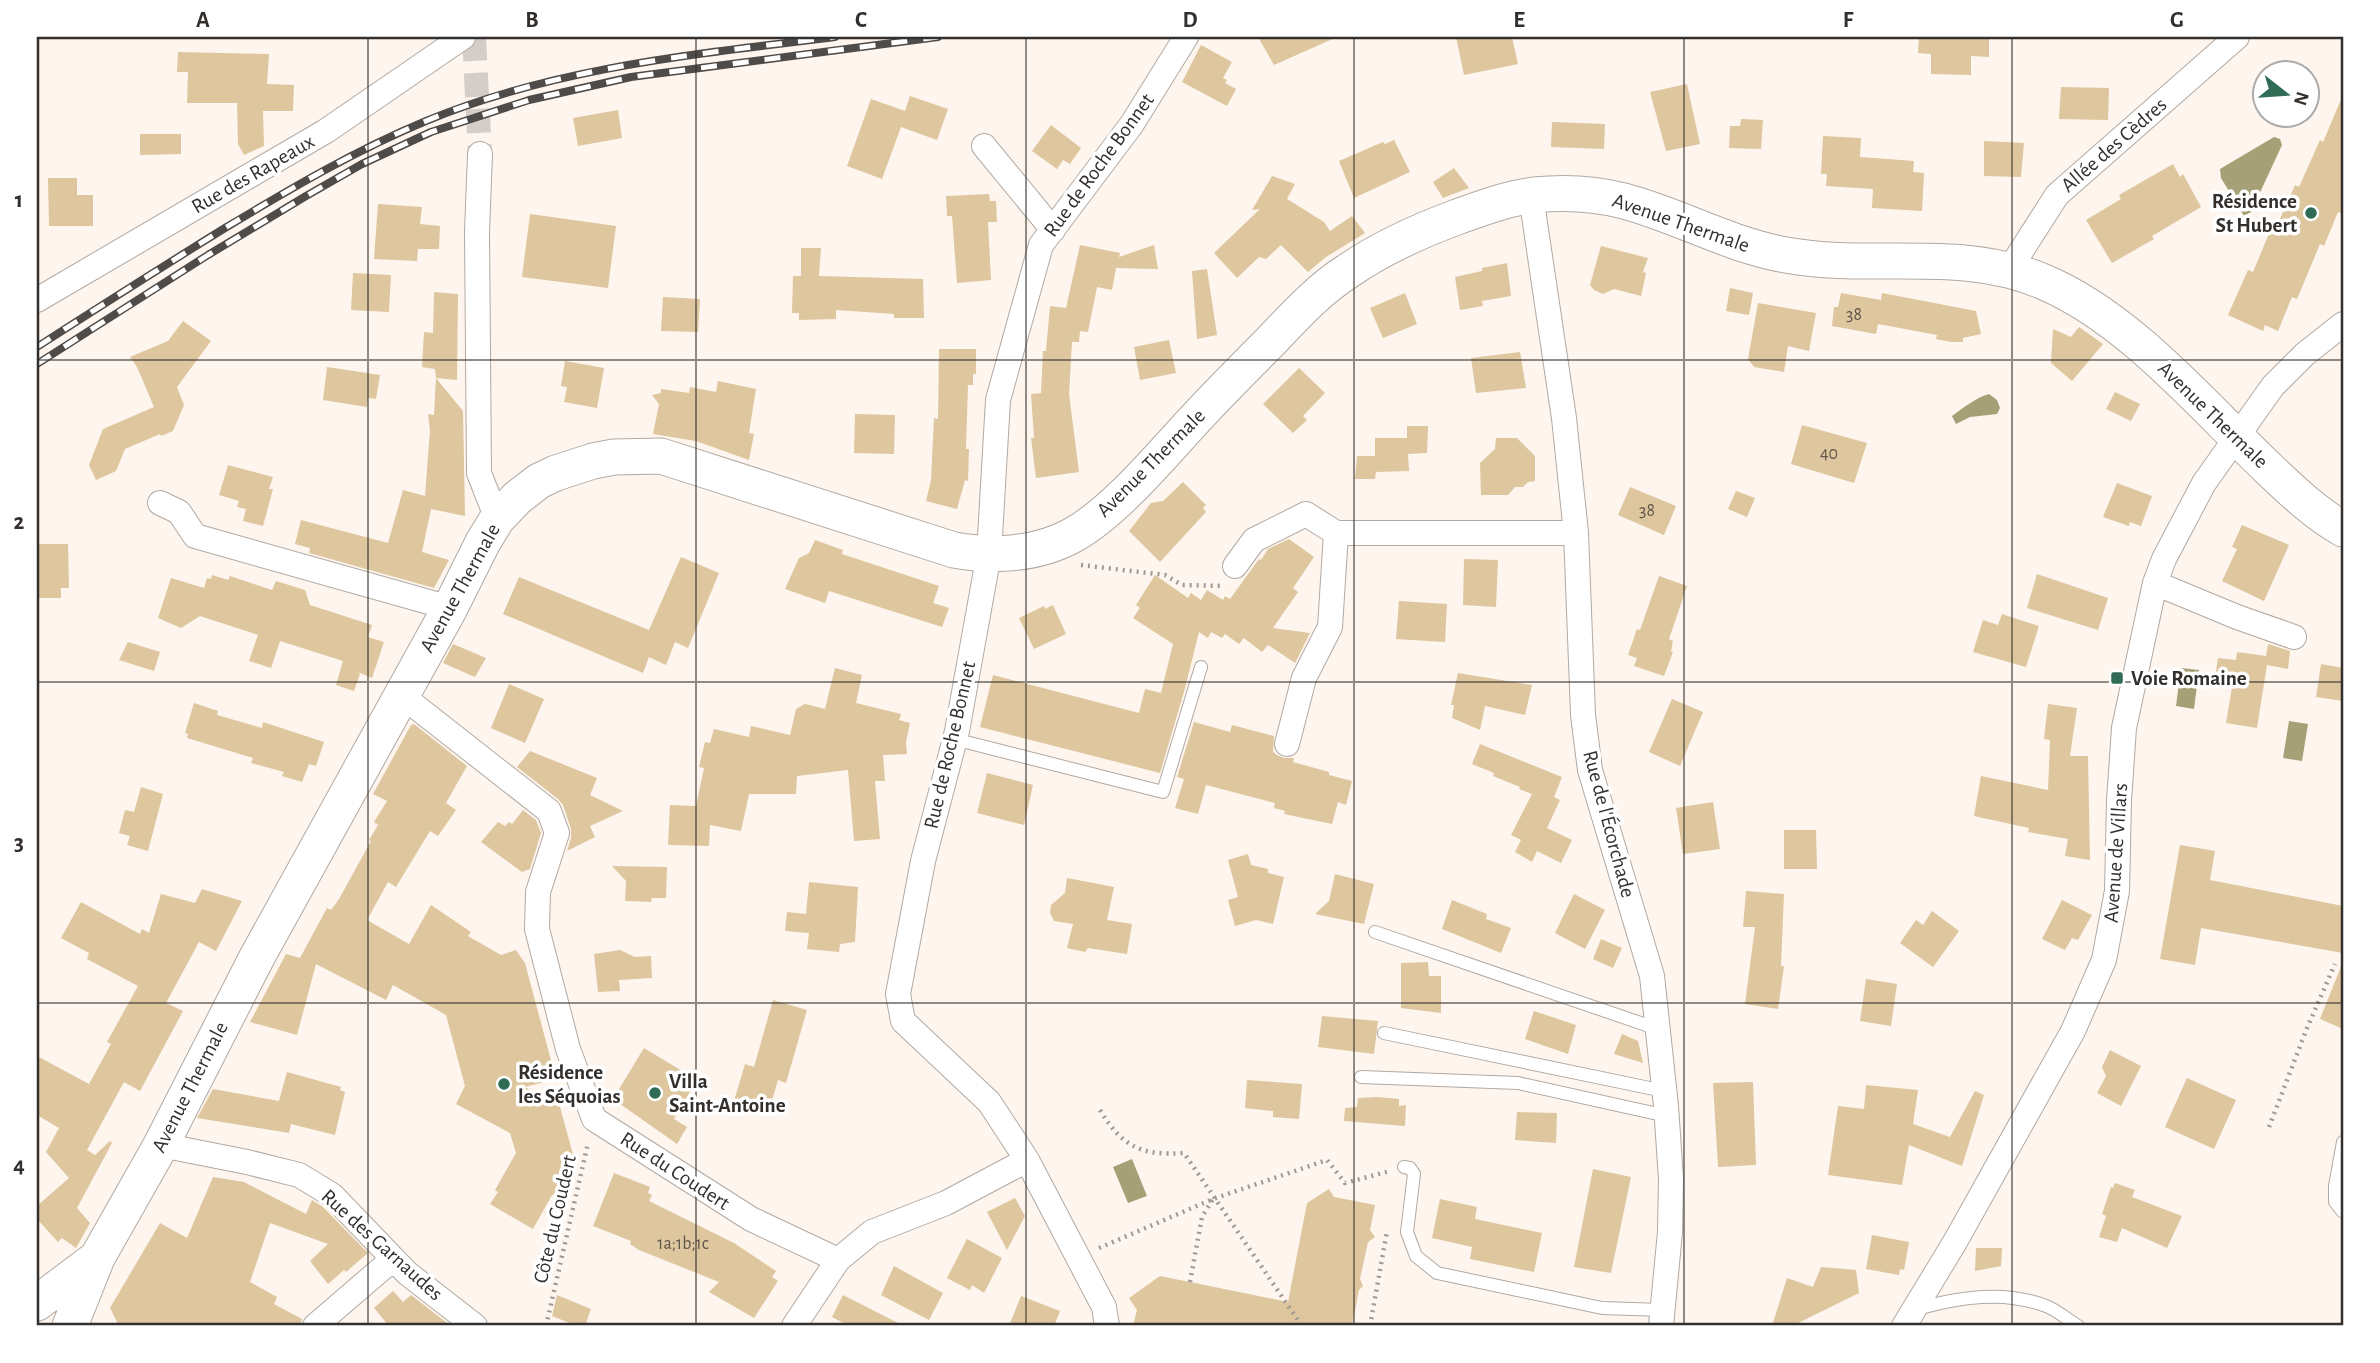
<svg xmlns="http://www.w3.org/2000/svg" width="2380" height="1363" viewBox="0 0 2380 1363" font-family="'Alegreya Sans',sans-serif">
	<rect width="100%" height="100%" fill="#fef5ee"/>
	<!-- water -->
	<path fill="#a5a075" d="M2274,137L2280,139L2282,145L2251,212L2244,216L2221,178L2220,169Z
		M1989,394L1997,400L2000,408L1997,414L1970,417L1956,424L1952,416C1963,408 1977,397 1989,394Z
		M2181,668L2199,670L2194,709L2176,706Z
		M2289,721L2308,724L2302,761L2283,758Z
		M1132,1159L1147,1196L1128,1203L1113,1167Z"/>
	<!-- building -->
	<path fill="#dec69e" d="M1258,37H1337L1274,65Z
		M1456,37H1512L1518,64L1464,75Z
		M1919,37H1989V57L1971,56V75L1931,74V54L1918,53Z
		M1201,45L1232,62L1223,78L1227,80L1225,83L1236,89L1227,106L1182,82Z
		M178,52L269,54L267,84L294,85L293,111H263L264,146L244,155L238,144L237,103H187L188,72H177Z
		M1687,84L1700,144L1666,151L1650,92Z
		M2061,87L2109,88L2108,120L2059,119Z
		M2343,95V214L2338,212L2324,246L2320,244L2297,299L2292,297L2278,331L2265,325L2263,331L2228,315L2248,270L2253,272L2273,224L2277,226L2295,185L2299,187L2320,140L2323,142Z
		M910,96L948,109L937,140L901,127L882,179L847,166L871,99L905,111Z
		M618,110L622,138L578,146L573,118Z
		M1741,119L1763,120L1761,149L1729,148L1730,126H1740Z
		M1552,122L1605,124L1604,149L1551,147Z
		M1051,125L1081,148L1070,164L1063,160L1057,169L1032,151Z
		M140,134H181V154L140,155Z
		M1823,136L1861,138L1860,157L1914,161L1913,172L1924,173L1922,211L1872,208L1873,189L1826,186L1827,174H1821Z
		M1394,140L1410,172L1354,198L1339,161L1383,142L1385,144Z
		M1984,141L2024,143L2021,177L1984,176Z
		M2173,164L2180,177L2183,174L2201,207L2152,236L2154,239L2112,263L2086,220L2121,199L2119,195Z
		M1454,168L1469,188L1443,198L1433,182Z
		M1272,176L1295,184L1287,199L1324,222L1330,231L1352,216L1365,233L1326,257L1308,272L1281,245L1266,259L1259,257L1237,278L1214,253L1260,209L1252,210Z
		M48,178H77V195H93V226H49Z
		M989,194L990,201H996L997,222H988L991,280L957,283L952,216H947L946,196Z
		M378,204L422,207L420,224L440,226L439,249H418L417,261L374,259Z
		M530,214L616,226L608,288L522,277Z
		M1080,245L1120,253L1119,257L1154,245L1158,269L1116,268L1112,290L1097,287L1088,332L1080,331L1079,342H1072L1069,394L1079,472L1036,478L1031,438H1034L1031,394L1041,393L1043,351H1046L1050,306L1066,308Z
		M1601,246L1648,258L1643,272L1646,273L1641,296L1614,289L1603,294L1594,290L1590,285Z
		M801,248H821L819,276L923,279L924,318H894V314L836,310V319L799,320V313H792L793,276H801Z
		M1507,263L1511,296L1482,301L1483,306L1460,310L1455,277L1482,271V268Z
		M1207,269L1217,335L1197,339L1192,271Z
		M353,273L391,275L389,312L351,310Z
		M1730,288L1753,293L1749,315L1726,311Z
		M434,292L458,294L457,380L436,378L463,411L465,516L431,509L422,552L449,560L434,588L309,553L310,548L295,544L301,520L388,543L403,490L425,496L430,430L428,414L434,415L436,377L435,369L422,367L424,332L433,333Z
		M1405,293L1417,324L1383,338L1370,308Z
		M1841,293L1881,300L1882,293L1976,311L1981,334L1963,338V342H1951L1936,339L1937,335L1878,324L1876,334L1832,326L1834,307H1838Z
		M663,297L700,299L698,332L661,331Z
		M1758,303L1816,313L1809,351L1788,346L1784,372L1754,367L1748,359Z
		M183,321L211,341L177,387L184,405L173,431L161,436L160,434L125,449L116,471L96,480L89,465L103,429L154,407L137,367L130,357L168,341Z
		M2079,327L2103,344L2072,381L2051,363L2053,329L2071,337Z
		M1169,340L1176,373L1140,380L1134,347Z
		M939,349H976V374H973V385H968L966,449H969L968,481L965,480L957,509L926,501L931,480L934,418L938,419Z
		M1520,352L1526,388L1476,393L1471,358Z
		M565,361L604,368L597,408L564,402L567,387L561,386Z
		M327,367L380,375L376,399L368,398L367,407L323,400Z
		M1299,368L1325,393L1303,416L1307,420L1293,433L1263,404Z
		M718,381L756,389L749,433L754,434L749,460L696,441L653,434L659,404L652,395L661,393V389L689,393L690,387L716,392Z
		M2115,392L2140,404L2131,421L2106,409Z
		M855,414L895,415L894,454L854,453Z
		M1802,425L1867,443L1854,483L1791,464Z
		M1407,426H1428L1427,453L1408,454L1409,471L1376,472L1375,479H1355L1357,456H1375V438H1407Z
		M1496,438H1517L1535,456V481L1528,482L1523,487H1515L1508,495H1481L1480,463L1495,449Z
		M228,465L273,477L269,489H273L263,526L243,521L246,509L237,507L239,501L219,495Z
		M1183,482L1206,505L1203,508L1206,512L1160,562L1129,531L1151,503L1163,501Z
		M2117,483L2152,496L2141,526L2130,522L2129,526L2103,517Z
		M1630,487L1676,506L1664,535L1618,515Z
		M1736,491L1755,498L1747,517L1728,509Z
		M2242,525L2289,545L2264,601L2222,581L2237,549L2232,547Z
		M1289,539L1314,557L1293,588L1298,592L1273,628L1310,633L1295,663L1268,645L1262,652L1244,638L1239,644L1225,634L1222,638L1211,632L1208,638L1199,632L1184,692L1160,773L980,727L993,675L1139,713L1145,689L1161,693L1173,644L1133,618L1140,608L1136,605L1155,575L1188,598L1191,593L1201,600L1207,590L1223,600L1225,596L1230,599L1259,559L1261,560L1268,549Z
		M815,540L843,550L842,554L939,586L933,603L949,608L942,627L829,591L825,603L785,589L799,558L809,553Z
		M37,544H68L69,588H61V598H37Z
		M681,557L719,573L688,648L675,642L666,665L649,657L643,673L503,614L519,577L649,630Z
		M1464,559L1498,560L1496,607L1463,605Z
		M2037,574L2108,598L2098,630L2027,608Z
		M212,575L228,580L230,576L272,590L276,581L305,590L310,605L372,625L368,637L384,642L372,678L358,672L360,674L354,691L336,685L343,661L280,641L271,668L249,661L258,635L200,616L181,628L158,618L171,578L204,588L207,578L211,579Z
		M1659,576L1687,586L1669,639L1673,641L1671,651L1673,652L1664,676L1634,666L1637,658L1628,655L1637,629L1640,630Z
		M1399,601L1447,604L1445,642L1396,639Z
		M1053,605L1066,634L1034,649L1019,618L1044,606L1045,609Z
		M2002,614L2039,626L2026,667L1973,652L1983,620L1998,625Z
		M128,642L160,652L154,671L119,660Z
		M453,644L486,658L475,677L443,663Z
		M2268,644L2290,651L2288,669L2267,665L2257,728L2226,723L2232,687L2214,685L2218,658L2236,660L2237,652L2266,656Z
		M2321,664L2343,668V701L2316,697Z
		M835,668L862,675L856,703L901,714L899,720L910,723L906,742L907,754L883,755L885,781H875L880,839L854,841L848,770L797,776L796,794H749L741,831L710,825L709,846L668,845L670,805L696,806L704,768L699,767L705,742L710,743L714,729L749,737L751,726L790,735L796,709L805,704L825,709Z
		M1458,673L1532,685L1525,715L1485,706L1480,730L1452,718L1454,705H1451Z
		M509,684L544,699L525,743L491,728Z
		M1672,699L1703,712L1680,766L1649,752Z
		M194,703L218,711L217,715L262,728L263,722L324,742L316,766L309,764L302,782L282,776L284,772L251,763L253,758L187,738L188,734L185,733Z
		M2048,704L2077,708L2070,756H2088L2090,860L2065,856L2068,839L2028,832L2029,828L1974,816L1981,776L2048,790L2050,740L2044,739Z
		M1194,722L1230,732L1232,725L1274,736L1273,752L1277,755L1284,758H1294L1293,762L1329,772V775L1352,781L1346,805L1338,802L1332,824L1284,814L1285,811L1274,808L1275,803L1206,785L1198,814L1175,808L1184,779L1177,777Z
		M414,724L467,766L446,803L456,810L438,836L430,831L396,887L388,882L367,920L409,944L431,905L471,932L468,936L501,955L516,950L525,963L556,1079L525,1087L560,1107L574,1158L560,1182L564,1194L552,1195L533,1229L490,1204L498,1192L495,1190L516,1153L510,1133L456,1104L465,1086L446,1015L393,985L386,1000L316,964L297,1035L250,1022L286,954L300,958L327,908L331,910L339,899L371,841L369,840L378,825L374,822L387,801L373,794L411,725Z
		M1480,744L1562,777L1554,797L1560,800L1547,828L1572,840L1561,863L1537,851L1532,862L1515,852L1521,840L1511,835L1532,794L1519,789L1520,787L1493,776L1494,773L1472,764Z
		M530,751L597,778L590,795L623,811L590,826L595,837L567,851L571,838V829L563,805L558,799L517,767Z
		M987,773L1033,785L1024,825L977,813Z
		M141,787L163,794L148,851L127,845L130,836L119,833L125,810L134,812Z
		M1713,802L1720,849L1683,854L1676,808Z
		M523,810L536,820L541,833L530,869L522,872L481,842L498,822L505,826L509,822L512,824Z
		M1784,830H1816L1817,869H1784Z
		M2180,845L2215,851L2210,880L2343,906V953L2201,928L2195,965L2160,959Z
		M1248,854L1251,865L1268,869V873L1284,877L1273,924L1256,920L1235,926L1228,900L1238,897L1228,860Z
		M612,866L667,867L666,898H652L651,902L625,901L626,881Z
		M1335,874L1374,884L1364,924L1315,914L1329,901Z
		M1067,878L1114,887L1107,920L1132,924L1127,954L1088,948L1085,952L1067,948L1073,924L1054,921L1050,913L1051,905L1065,893Z
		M809,882L858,887L855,942L840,944L839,952L807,949L809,933L785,931L787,912L806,914Z
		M202,889L242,901L216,951L199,942L166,1003L183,1011L140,1091L124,1082L87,1150L95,1155L110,1141L112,1143L77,1208L90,1223L76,1248L62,1238L58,1242L37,1219V1206L69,1178L46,1152L59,1128L37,1115V1056L89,1084L111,1044L107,1042L138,986L87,959L89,953L61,938L81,902L140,934L142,929L149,933L161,894L195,903Z
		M1746,891L1784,894L1781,966H1784L1778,1009L1745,1004L1755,927H1743Z
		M1574,894L1605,910L1585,949L1555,933Z
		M1452,900L1487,914L1486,919L1511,928L1501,953L1442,929Z
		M2062,900L2092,915L2078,940L2072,938L2065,950L2042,939Z
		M1932,911L1959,931L1933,967L1900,943L1916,920L1923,925Z
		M1601,939L1622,948L1613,968L1593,959Z
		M620,950L635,957L651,956L652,978L619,980L620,991L598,992L594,954Z
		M1428,962L1429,976H1441V1013L1401,1008V963Z
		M2342,964H2343V1029L2320,1019Z
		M1866,979L1897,984L1891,1026L1860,1021Z
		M773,1000L807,1010L786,1083L778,1080L769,1111L734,1101L745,1064L754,1067Z
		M1534,1011L1576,1025L1568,1054L1525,1039Z
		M1322,1016L1378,1021L1374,1054L1318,1047Z
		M1622,1034L1638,1041L1643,1063L1614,1054Z
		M644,1048L697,1080L674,1119L687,1127L677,1144L613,1099Z
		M2110,1050L2141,1066L2121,1106L2097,1093L2106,1076L2102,1067Z
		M287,1072L341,1087L340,1090L345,1092L335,1135L291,1124L289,1133L197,1118L213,1089L279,1101Z
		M2187,1078L2236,1100L2214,1149L2165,1127Z
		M1247,1080L1302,1084L1299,1119L1273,1117V1111L1245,1108Z
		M1753,1082L1756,1165L1718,1167L1713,1083Z
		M1866,1085L1918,1090L1913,1124L1950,1137L1975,1091L1984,1095L1962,1166L1909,1145L1902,1185L1828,1175L1838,1106L1864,1109Z
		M1378,1097L1399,1099V1106L1406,1105L1405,1126L1344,1121L1345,1108L1357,1107L1358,1098Z
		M1517,1112L1557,1113L1556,1143L1515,1140Z
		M1593,1169L1631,1177L1611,1273L1574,1267Z
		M614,1173L650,1187L648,1193L652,1195L649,1201L734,1243L776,1271L772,1277L778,1281L754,1318L709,1292L719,1282L639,1250L630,1244L631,1241L593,1226Z
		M213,1177L244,1182L306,1214L312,1200L323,1207L368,1253L346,1272L344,1270L328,1284L310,1261L328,1244L270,1223L250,1282L277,1297L274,1304L302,1319L300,1326H119L110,1308L160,1223L187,1238Z
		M2115,1183L2135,1190L2132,1197L2182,1216L2167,1248L2122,1228L2117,1242L2099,1237L2106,1216L2102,1214L2111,1187L2113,1188Z
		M1329,1189L1334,1197L1375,1205L1370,1230L1375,1237L1368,1242L1360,1279L1363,1286L1359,1290L1352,1326H1133L1137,1310L1129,1298L1160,1276L1288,1302L1307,1203Z
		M1015,1198L1025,1216L1007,1250L987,1212Z
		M1440,1199L1477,1207L1475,1219L1542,1233L1534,1272L1470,1259L1472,1247L1432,1238Z
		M1872,1235L1909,1242L1904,1270L1900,1269L1899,1275L1866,1269Z
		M967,1239L1002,1258L984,1293L972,1285L970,1290L947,1278Z
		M1976,1248H2002L2001,1266L1975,1271Z
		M894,1266L943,1293L929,1320L881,1295Z
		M1821,1267L1856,1270L1859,1293L1792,1326H1772L1787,1278L1813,1287Z
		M393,1291L403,1302L411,1295L451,1326H389L374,1308Z
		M557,1295L591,1309L585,1326H577L552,1316Z
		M843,1295L904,1326H849L832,1317Z
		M1021,1296L1060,1311L1054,1326H1009Z"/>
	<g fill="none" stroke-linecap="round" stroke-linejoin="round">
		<!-- minor-tunnel -->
		<path stroke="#d5cdc7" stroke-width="24" stroke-dasharray="24 12" stroke-linecap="butt" d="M474,37L480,154"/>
		<!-- service casing -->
		<g stroke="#b1a9a2" stroke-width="14">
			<path id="service" d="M954,739L1163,792L1201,667
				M1375,932L1658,1029
				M1384,1033L1664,1091
				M1361,1077L1518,1083L1667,1116
				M2343,1142L2335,1186V1202L2343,1212
				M1404,1167L1410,1168L1414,1174L1407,1232L1416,1256L1437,1273L1602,1308L1663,1310
				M1917,1309C1959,1297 2004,1290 2046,1306C2057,1310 2068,1320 2078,1326"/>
		</g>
		<!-- minor casing -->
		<g stroke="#b1a9a2" stroke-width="26">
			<path id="minor" d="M984,146L1053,230
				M480,154L477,232L479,473L497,519
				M1531,196L1564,418L1576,533L1583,715L1590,770L1652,976L1666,1106L1671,1179L1670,1232L1661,1326
				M2009,270L2057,195L2237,37
				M37,300L326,131L463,37
				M160,503L179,512L195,536L450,608
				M1235,566L1254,540L1306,514L1336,533
				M2155,583L2237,617L2294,637
				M401,695L549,811L557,833L538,892L537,929L568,1049L594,1119L751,1219L838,1260
				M1287,744L1304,678L1330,627L1336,533H1576
				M161,1145L247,1162L299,1175L332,1195L407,1273L475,1326
				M1027,1160L1104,1307L1107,1326
				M315,1326L393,1259
				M794,1326L838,1260L872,1232L946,1203L1027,1160L989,1102L903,1021L898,994L923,861L957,731L989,554L998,400L1041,245L1132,124L1186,37
				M1904,1326L1955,1242L2073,1031L2104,960L2117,891L2119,801L2124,728L2155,583L2164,559L2204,483L2273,386L2305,354L2343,324"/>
		</g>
		<!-- secondary casing -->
		<g stroke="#b1a9a2" stroke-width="37">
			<path id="secondary" d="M37,1303L97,1258
				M70,1326L97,1258L161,1145L257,957L450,608L483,542L497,519L517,498L539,481L556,473L593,461L614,457L661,456L954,550C993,557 1037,555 1073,535C1111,514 1155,463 1185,430C1212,400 1241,371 1270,342C1294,317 1318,290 1348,271C1381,248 1419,231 1457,217C1482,208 1509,198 1535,195C1565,192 1596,194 1624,201C1680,216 1729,245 1786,255C1872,271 1961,246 2044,282C2129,318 2201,404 2268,468C2291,490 2315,513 2343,529"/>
		</g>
		<!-- path -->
		<path stroke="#9f9894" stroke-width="4.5" stroke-dasharray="2 5" stroke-linecap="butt" d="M1081,565L1165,575L1182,585L1223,586
			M1100,1110C1122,1147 1142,1156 1184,1153L1302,1326
			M2269,1127L2307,1028L2335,964
			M1099,1248L1213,1199L1327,1160L1345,1183L1390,1171
			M1190,1282L1202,1217L1213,1199
			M546,1326L588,1143
			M1370,1326L1387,1231"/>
		<!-- service -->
		<use href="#service" stroke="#fff" stroke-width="12"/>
		<!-- minor -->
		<use href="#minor" stroke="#fff" stroke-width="24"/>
		<!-- secondary -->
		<use href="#secondary" stroke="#fff" stroke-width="35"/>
		<!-- rail casing -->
		<g stroke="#4f4b48" stroke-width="8">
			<path id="rail" d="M37,347C99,307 162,267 225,228C290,189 356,150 426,121C556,67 697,54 835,37
				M37,364L208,255L306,196L362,164L431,132L529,100L631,77L938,37"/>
		</g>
		<!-- rail -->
		<use href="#rail" stroke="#fff" stroke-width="5" stroke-dasharray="16" stroke-linecap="butt"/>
	</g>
	<!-- grid -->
	<path fill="none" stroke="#332f2d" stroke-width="2" stroke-opacity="0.55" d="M368,37V1326M696,37V1326M1026,37V1326M1354,37V1326M1684,37V1326M2012,37V1326M37,360H2343M37,682H2343M37,1003H2343"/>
	<!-- markers -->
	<g fill="#2f6b55" stroke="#fff" stroke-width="2.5">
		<circle cx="2311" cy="213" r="7"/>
		<rect x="2110" y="671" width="14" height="14" rx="3.5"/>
		<circle cx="504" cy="1084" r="7"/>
		<circle cx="655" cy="1093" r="7"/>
	</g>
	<g text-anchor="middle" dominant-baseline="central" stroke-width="7" stroke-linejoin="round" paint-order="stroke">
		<!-- number labels -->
		<g font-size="18" fill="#5e5549">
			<text x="1854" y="315">38</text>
			<text x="1829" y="454">40</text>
			<text x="1647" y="511">38</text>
			<text x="683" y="1244">1a;1b;1c</text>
		</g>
		<!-- street labels -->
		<g font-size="21" fill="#332f2d" stroke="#fff">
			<text transform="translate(2114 145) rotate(-41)">Allée des Cèdres</text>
			<text transform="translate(1099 165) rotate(-54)">Rue de Roche Bonnet</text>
			<text transform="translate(253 174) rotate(-30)">Rue des Rapeaux</text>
			<text transform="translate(1681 223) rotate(19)">Avenue Thermale</text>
			<text transform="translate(2213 415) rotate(44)">Avenue Thermale</text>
			<text transform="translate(1151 463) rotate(-45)">Avenue Thermale</text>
			<text transform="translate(460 588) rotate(-61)">Avenue Thermale</text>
			<text transform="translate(950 745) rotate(-77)">Rue de Roche Bonnet</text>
			<text transform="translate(1609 824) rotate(75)">Rue de l'Écorchade</text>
			<text transform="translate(2116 853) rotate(-86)">Avenue de Villars</text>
			<text transform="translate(190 1087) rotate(-63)">Avenue Thermale</text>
			<text transform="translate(675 1171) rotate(33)">Rue du Coudert</text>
			<text transform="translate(555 1219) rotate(-77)">Côte du Coudert</text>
			<text transform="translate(382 1245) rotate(42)">Rue des Garnaudes</text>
		</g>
		<!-- poi labels -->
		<g font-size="21" font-weight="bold" fill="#332f2d" stroke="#fff" text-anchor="start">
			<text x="2297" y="201" text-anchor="end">Résidence<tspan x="2297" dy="24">St Hubert</tspan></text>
			<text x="2131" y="678">Voie Romaine</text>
			<text x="518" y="1072">Résidence<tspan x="518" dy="24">les Séquoias</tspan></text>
			<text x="669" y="1081">Villa<tspan x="669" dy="24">Saint-Antoine</tspan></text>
		</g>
	</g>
	<!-- border -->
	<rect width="2380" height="1363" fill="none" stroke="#ffffff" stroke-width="77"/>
	<!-- north arrow -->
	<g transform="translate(2286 94) rotate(107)"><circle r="33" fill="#ffffff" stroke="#adacab" stroke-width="2"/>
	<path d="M0-5L12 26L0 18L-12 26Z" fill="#2f6b55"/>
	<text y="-10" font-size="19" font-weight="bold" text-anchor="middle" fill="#332f2d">N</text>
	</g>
	<rect x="38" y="38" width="2304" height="1286" fill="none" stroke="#332f2d" stroke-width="2.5"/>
	<g font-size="23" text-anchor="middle" font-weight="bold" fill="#332f2d">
		<text x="203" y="27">A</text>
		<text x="532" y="27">B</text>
		<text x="861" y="27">C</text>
		<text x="1190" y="27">D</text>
		<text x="1519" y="27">E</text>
		<text x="1848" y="27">F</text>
		<text x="2177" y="27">G</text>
		<text x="19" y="207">1</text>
		<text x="19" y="529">2</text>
		<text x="19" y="850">3</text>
		<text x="19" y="1172">4</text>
	</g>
</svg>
